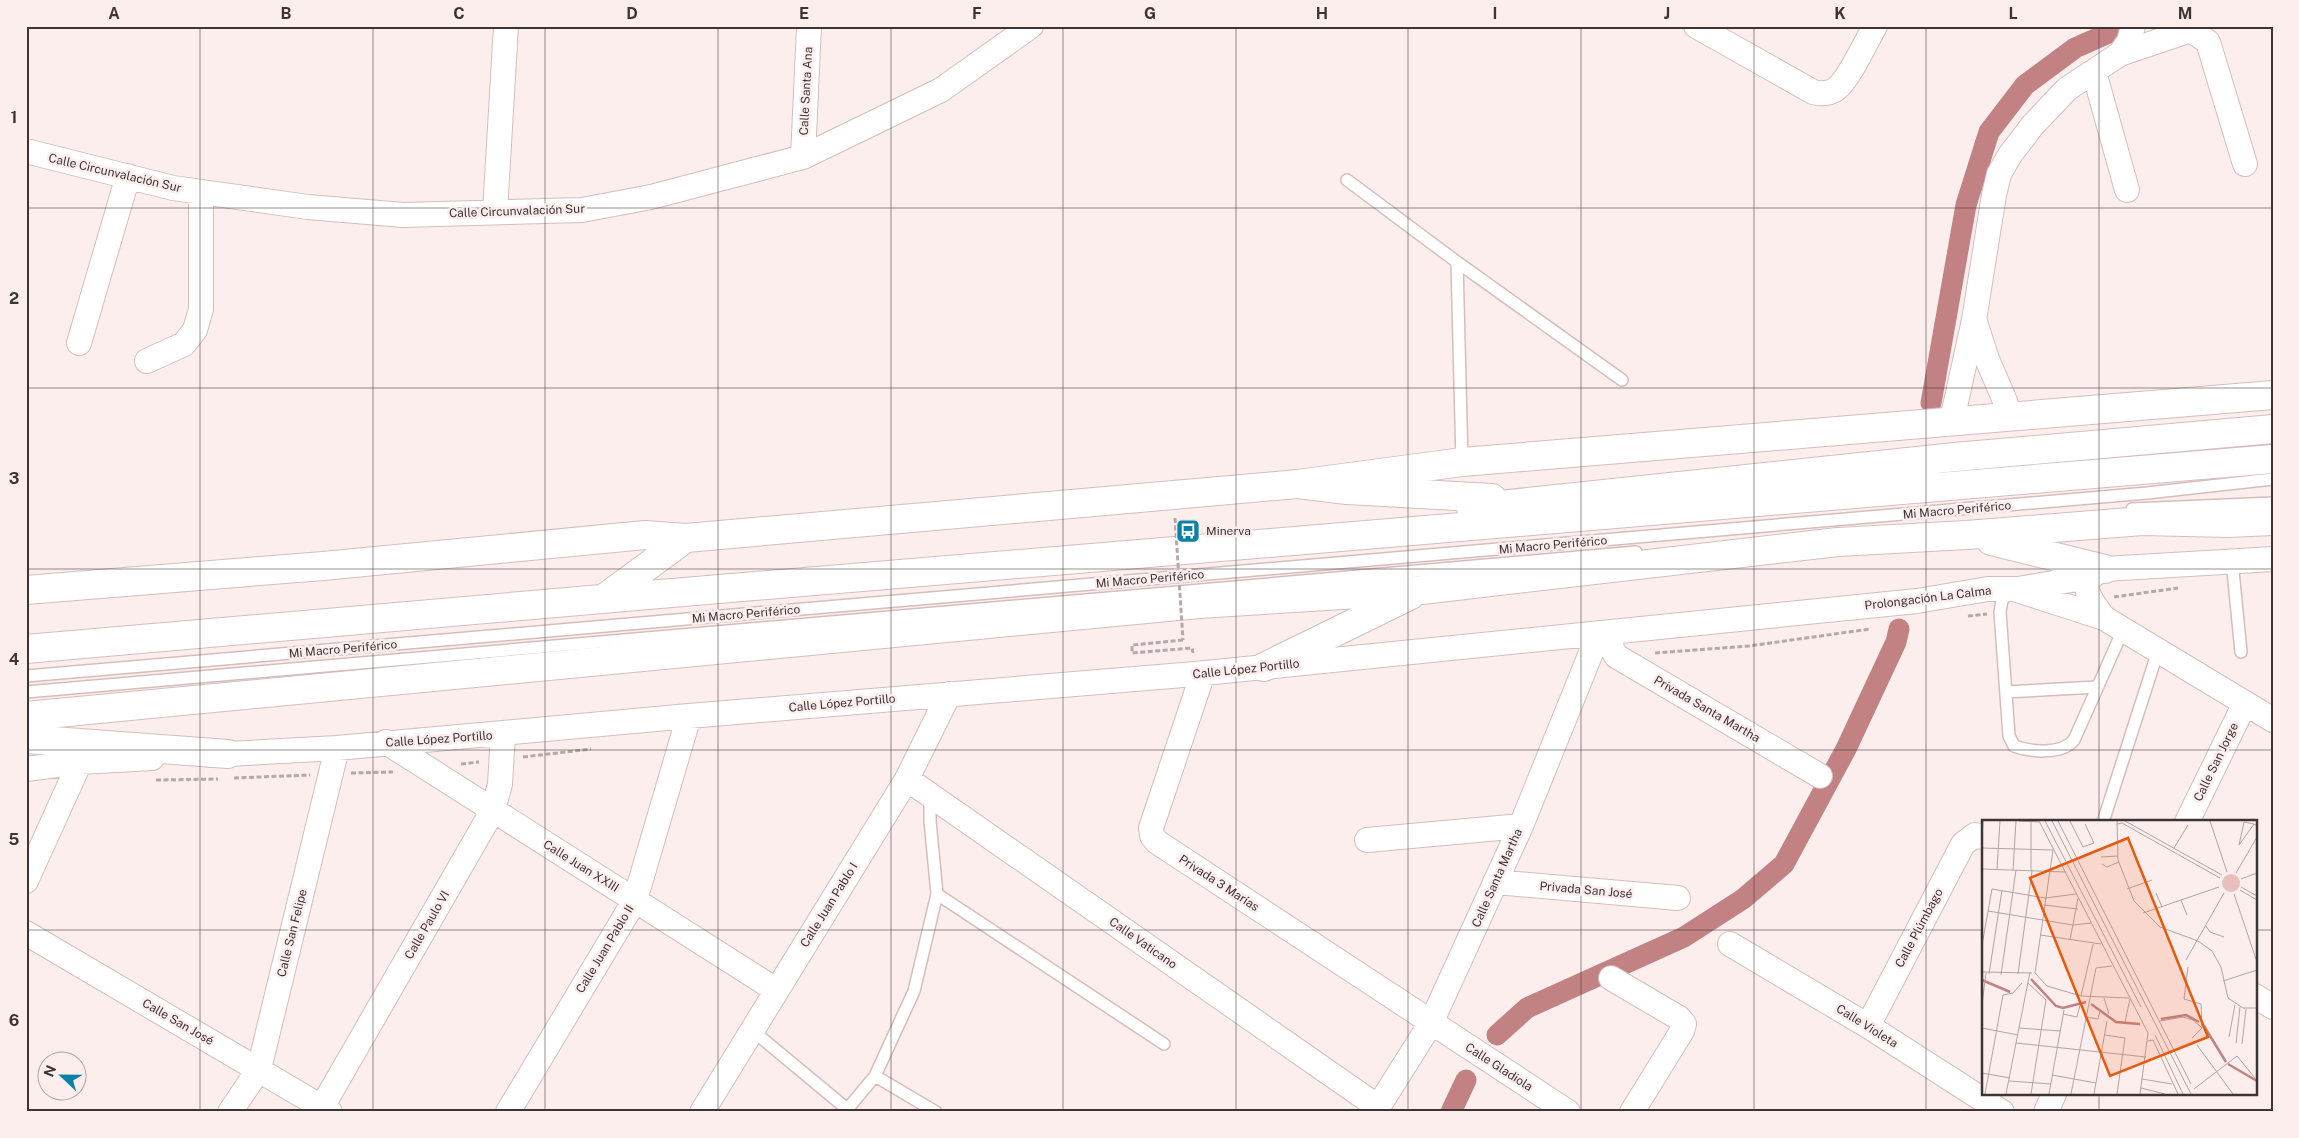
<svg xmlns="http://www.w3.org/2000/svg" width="2299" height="1138" viewBox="0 0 2299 1138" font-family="'Public Sans',sans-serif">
	<rect width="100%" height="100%" fill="#fdeeee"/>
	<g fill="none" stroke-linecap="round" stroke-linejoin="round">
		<!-- canal -->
		<path stroke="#c28284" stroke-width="21" d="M1931,403L1966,205L1989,132L2025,85L2075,48L2111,32
			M1497,1035L1527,1008L1684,937L1743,899L1784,864L1846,749L1896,642L1899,629
			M1451,1112L1466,1080"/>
		<!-- lane casing -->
		<g stroke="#d5bdbd" stroke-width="14">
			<path id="lane" d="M1347,180L1457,262L1462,462
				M1457,262L1622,380
				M2132,509L2273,503
				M2232,561L2241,652
				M2012,591L2002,600L2000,612L2009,736L2014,746C2030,752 2062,755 2074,740L2123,630
				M26,676L2147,493L2273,479
				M26,692L1636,552
				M2006,692L2097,687
				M2103,822L2158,651
				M937,894L1164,1044
				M752,1030L847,1109
				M875,1076L936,1112
				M845,1112L875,1076L914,991L937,894L930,821V796"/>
		</g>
		<!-- street casing -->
		<g stroke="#d5bdbd" stroke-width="26">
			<path id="street" d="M1696,26L1813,92C1821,94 1829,94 1836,89C1848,81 1867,40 1875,26
				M2120,54L2129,41L2133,26
				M2094,72L2127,190
				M26,151L173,188L308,207L403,215L582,210L651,197L803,157L941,90L1031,26
				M803,157L809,26
				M495,212L506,26
				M1975,322L1987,359L2005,401L2010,418
				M79,343L128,176
				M147,361L184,344L195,330L201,309V192
				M1952,420L1974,320L1994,195L1999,174L2010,155L2032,126L2067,89L2120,54L2191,30L2208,42L2245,164
				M2018,589L2089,577
				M2104,618C2090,600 2074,580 2105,569L2273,559
				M1604,633L1616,656L1820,776
				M1203,673L1151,828L1152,836L1157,842L1568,1112
				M386,742L776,990
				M210,755L337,748L689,716L1195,674L1917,601L1988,589H2014L2104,618L2273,720
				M26,769L80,762L152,758
				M907,779L1378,1107
				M2187,822L2245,703
				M1367,840L1521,826
				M26,881L80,762
				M1495,882L1678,898
				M26,933L330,1112
				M1730,944L1868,1026L2002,1112
				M1611,978L1679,1018L1684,1024L1682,1031L1632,1112
				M2255,996L2273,1007
				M1868,1026L1963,844L1975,835L1983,837
				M322,1107L493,810L500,784L503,734
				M230,1112L259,1069L337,748
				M508,1112L635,900L689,716
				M702,1112L907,779L949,694
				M1375,1112L1431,1023L1521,826L1599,633
				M2046,1112L2054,1094"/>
		</g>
		<!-- secondary casing -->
		<g stroke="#d5bdbd" stroke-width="30">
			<path id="secondary" d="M26,590L323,566L645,535L686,538L1298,484L1462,462L2273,395"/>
		</g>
		<!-- highway casing -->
		<g stroke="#d5bdbd" stroke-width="30">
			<path id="highway" d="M1298,484L1347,490L1492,498
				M1471,508L1955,457L2273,429
				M1991,541L2105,569
				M603,599L686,538
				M26,649L648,595L2273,459
				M1264,667L1411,595
				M26,716L1199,604L1422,590L1838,542L1967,535L2142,521L2228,523L2273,521
				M26,739L228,754"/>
		</g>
		<!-- path -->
		<path stroke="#b5a8a8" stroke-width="3" stroke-dasharray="5 2.5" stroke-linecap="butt" d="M2114,597L2178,588
			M1968,616L1987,614
			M1183,640L1132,645V653L1192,648L1193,653
			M1655,653L1749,646L1870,629
			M523,757L591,749
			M461,764L479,762
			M351,773L393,772
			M234,778L310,775
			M156,780L218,779"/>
		<!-- lane -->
		<use href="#lane" stroke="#fff" stroke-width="11"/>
		<!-- street -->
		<use href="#street" stroke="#fff" stroke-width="24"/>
		<!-- secondary -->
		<use href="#secondary" stroke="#fff" stroke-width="28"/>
		<!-- highway -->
		<use href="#highway" stroke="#fff" stroke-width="28"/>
		<!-- path-bridge -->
		<path stroke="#b5a8a8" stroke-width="3" stroke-dasharray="5 2.5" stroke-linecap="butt" d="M1175,518L1183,640"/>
	</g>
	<!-- grid -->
	<path fill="none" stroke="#3e3434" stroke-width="1" stroke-opacity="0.55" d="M200,26V1112M373,26V1112M545,26V1112M718,26V1112M891,26V1112M1063,26V1112M1236,26V1112M1408,26V1112M1581,26V1112M1754,26V1112M1926,26V1112M2099,26V822M26,208H2273M26,388H2273M26,569H2273M26,750H2273M26,930H1983M2255,930H2273M2099,1094V1112"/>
	<!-- icons -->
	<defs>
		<g id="bus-square" transform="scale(1.25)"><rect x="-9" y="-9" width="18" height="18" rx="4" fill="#0a82a8" stroke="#fdeeee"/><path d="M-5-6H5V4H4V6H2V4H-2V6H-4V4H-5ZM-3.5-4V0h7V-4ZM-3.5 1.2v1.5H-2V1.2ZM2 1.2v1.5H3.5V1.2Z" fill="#fff"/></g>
	</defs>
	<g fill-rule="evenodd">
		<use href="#bus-square" x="1188" y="531"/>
	</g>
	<g text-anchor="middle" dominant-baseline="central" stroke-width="5" stroke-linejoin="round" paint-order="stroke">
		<!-- street labels -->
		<g font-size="12" fill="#3e3434" stroke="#fdeeee">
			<text transform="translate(806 91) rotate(-87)">Calle Santa Ana</text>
			<text transform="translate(115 173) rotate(13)">Calle Circunvalación Sur</text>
			<text transform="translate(517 211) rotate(-2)">Calle Circunvalación Sur</text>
			<text transform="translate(1957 510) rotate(-5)">Mi Macro Periférico</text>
			<text transform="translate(1553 545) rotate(-5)">Mi Macro Periférico</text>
			<text transform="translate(1150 579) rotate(-5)">Mi Macro Periférico</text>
			<text transform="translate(1928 598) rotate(-7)">Prolongación La Calma</text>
			<text transform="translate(746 614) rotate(-5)">Mi Macro Periférico</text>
			<text transform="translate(343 649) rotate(-5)">Mi Macro Periférico</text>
			<text transform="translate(1246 669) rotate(-6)">Calle López Portillo</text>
			<text transform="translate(842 703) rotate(-5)">Calle López Portillo</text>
			<text transform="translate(1707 709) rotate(30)">Privada Santa Martha</text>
			<text transform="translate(439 739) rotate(-4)">Calle López Portillo</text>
			<text transform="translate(2216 762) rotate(-64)">Calle San Jorge</text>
			<text transform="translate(581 866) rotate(32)">Calle Juan XXIII</text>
			<text transform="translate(1497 878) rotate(-66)">Calle Santa Martha</text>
			<text transform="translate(1219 883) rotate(33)">Privada 3 Marías</text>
			<text transform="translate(1586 890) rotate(5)">Privada San José</text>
			<text transform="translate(829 905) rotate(-58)">Calle Juan Pablo I</text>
			<text transform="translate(427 925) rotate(-60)">Calle Paulo VI</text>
			<text transform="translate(1919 928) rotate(-62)">Calle Plúmbago</text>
			<text transform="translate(292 933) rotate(-76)">Calle San Felipe</text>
			<text transform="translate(1143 943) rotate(35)">Calle Vaticano</text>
			<text transform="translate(605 949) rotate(-59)">Calle Juan Pablo II</text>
			<text transform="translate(178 1022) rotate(30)">Calle San José</text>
			<text transform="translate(1867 1026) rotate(32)">Calle Violeta</text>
			<text transform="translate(1499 1067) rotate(33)">Calle Gladiola</text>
		</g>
		<!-- poi labels -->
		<g font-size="12" fill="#3e3434" stroke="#fdeeee" text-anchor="start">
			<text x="1206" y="531">Minerva</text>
		</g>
	</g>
	<!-- overview -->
	<g transform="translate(1982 820)">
		<rect width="275" height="275" fill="#fdeeee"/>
		<path d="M240 63a9 9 0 1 1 18 0a9 9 0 1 1-18 0Z" fill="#e8bebe"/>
		<path fill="none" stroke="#c28284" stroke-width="2.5" d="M49,159L74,186L81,188L104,182M0,160L28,172M109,184L134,202L158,204M179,199L204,195L217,202M222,206L244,242M246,244L275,261"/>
		<path fill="none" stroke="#b1a4a4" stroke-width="1" d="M37,1L57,2M57,1L166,213L158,274M63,1L159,187M70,1L209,274M76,1L209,264M88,1L101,27L112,23L103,4M135,1L136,40L152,81L178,107L216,121L230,131L239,147L246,178L261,188H275M143,1L240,55M228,1L245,52M135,4L140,3L238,58M272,4L262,2L257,25L272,4L275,6M0,20L1,1M0,28L71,30L53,153M192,28L206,5M119,37L136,36M120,44L125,47L137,42M0,49L83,52M15,49L18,1M31,50L34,1M49,51V1M254,53L275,17M259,59L275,53M259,67L275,76M145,69L170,60M258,70L275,80M174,73L180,87M252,74L275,142M199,80L205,95M62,85L96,89M6,91L91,105L109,103M161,93L237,67M224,106L228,112L242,117M58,115L119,124M88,120L96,78M0,125L10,69L63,78L94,74M204,140L242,73M206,147L202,179L219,184L220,208M0,152L50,153M53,153L65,166L99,176L147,178M7,154L20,70M36,154L50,51M19,155L34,50M241,161L275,150M46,163L64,180L49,274M99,176L111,124M122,178L127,194M0,184L4,153M81,194L95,197L98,185M104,197L116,199L118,191M178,201L201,197L211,200L220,208L210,218M143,202L148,179M0,208L36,215M37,208L78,211M123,215L143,218L135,274M173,215L201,274M247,217L253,185M166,221L171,220L196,274M34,223L164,237M254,223L258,187M260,224L264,189M215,225L251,274M0,253L28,258M70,255L114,263M160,259L190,264M27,261L69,264M159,268L183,274M212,269L255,236L273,258M3,274L21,175L31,173L40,163M24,274L48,152M67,274L82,190M89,274L114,148L130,146M112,274L125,201"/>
		<path fill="#e8590c" fill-opacity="0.15" stroke="#e8590c" stroke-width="2.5" d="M146,18L226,217L128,256L48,58Z"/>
		<rect width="275" height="275" fill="none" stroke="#3e3434" stroke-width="2.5"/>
	</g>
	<!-- border -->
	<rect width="2299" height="1138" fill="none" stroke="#fdeeee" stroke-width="55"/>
	<!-- north arrow -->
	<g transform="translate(62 1076) rotate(292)"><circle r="24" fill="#fdeeee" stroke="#b1a4a4"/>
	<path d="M0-4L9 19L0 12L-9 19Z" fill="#0a82a8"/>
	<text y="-8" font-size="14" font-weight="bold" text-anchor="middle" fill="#3e3434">N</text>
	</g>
	<rect x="28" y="28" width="2244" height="1082" fill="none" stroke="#3e3434" stroke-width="2"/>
	<g font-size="16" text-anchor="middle" font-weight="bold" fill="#3e3434">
		<text x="114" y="19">A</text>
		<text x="286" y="19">B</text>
		<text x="459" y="19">C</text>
		<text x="632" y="19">D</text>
		<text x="804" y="19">E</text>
		<text x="977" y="19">F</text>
		<text x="1150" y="19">G</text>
		<text x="1322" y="19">H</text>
		<text x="1495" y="19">I</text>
		<text x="1667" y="19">J</text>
		<text x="1840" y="19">K</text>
		<text x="2013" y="19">L</text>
		<text x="2185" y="19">M</text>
		<text x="14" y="123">1</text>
		<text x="14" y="304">2</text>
		<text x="14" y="484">3</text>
		<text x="14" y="665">4</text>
		<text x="14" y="845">5</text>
		<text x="14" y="1026">6</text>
	</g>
</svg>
